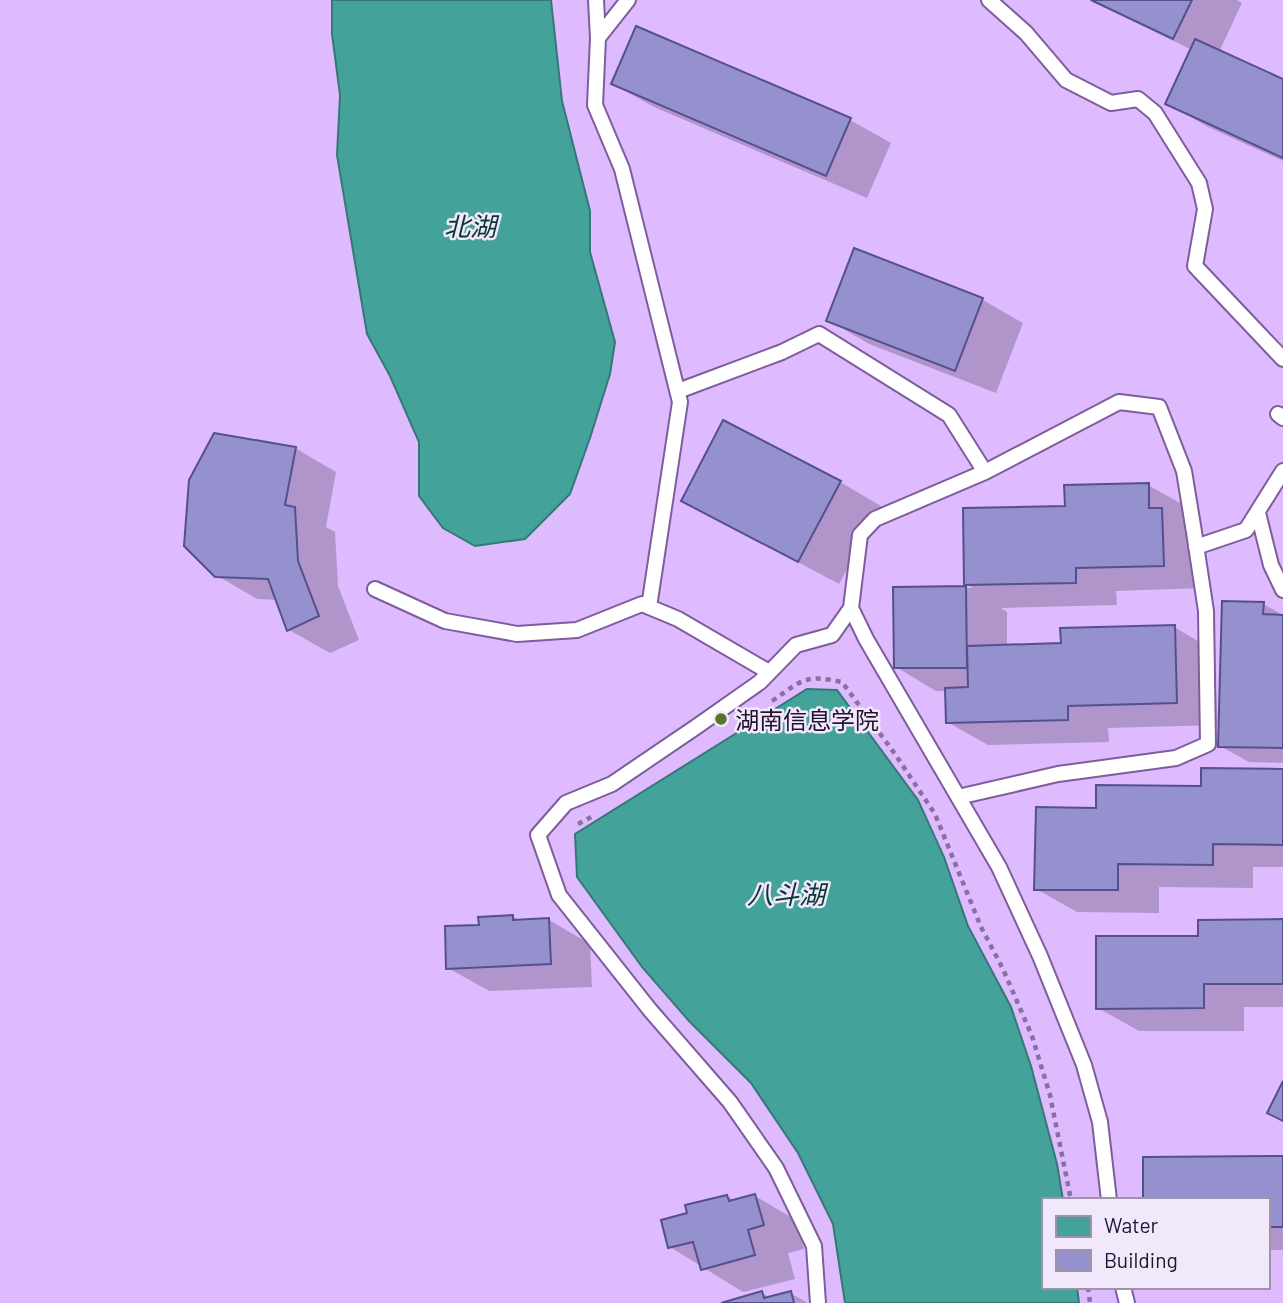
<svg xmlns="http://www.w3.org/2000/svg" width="1283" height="1303" viewBox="0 0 1283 1303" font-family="Barlow,'Noto Sans SC',sans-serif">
	<rect width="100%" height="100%" fill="#ddbbfe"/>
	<!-- water -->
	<path fill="#43a299" stroke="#387778" stroke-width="2" d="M332,0H551L562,101L590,211V252L615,342L610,374L590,438L570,494L525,539L475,546L443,528L419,496V442L390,376L367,334L337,155L340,95L332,34Z
		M807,689L837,690L918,800L944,857L968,926L1011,1007L1031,1066L1057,1164L1063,1200H1043V1287H1077L1079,1303H845L833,1224L798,1153L751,1083L689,1021L642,967L577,877L575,834Z"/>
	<!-- shadow -->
	<path fill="#0003" d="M1089,0H1237L1242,3L1219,52L1283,81V161L1208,127L1167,103L1192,50Z
		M637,28L850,120L891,143L867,198L654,107L613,84Z
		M855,250L983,300L1023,323L996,393L869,344L828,320Z
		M295,448L336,472L326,527L335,532L338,586L359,640L330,653L289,630L278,600L257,599L216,575Z
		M840,482L881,506L839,584L683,501Z
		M1148,485L1189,508L1190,525L1203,533L1204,588L1116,591L1117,605L1001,608L1007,612V646L1062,645L1174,627L1215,651L1217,725L1108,728L1109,742L988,745L947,722L946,691H936L896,667L895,588H973L966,584L1067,508Z
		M1263,604L1283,615V763L1249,762L1220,746Z
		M1283,771V867H1253V888L1159,887V913L1077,912L1036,889L1098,810Z
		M513,917L521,921L549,920L590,944L592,987L489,991L448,968L481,926L480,919Z
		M1283,921V1007H1244V1031H1139L1098,1008L1200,938Z
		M1283,1158V1250H1267V1200Z
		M727,1196L735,1201L755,1196L796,1220L804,1249L788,1253L795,1279L743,1292L670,1247L689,1214Z
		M762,1293L771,1298L790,1293L808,1303H725Z"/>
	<!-- building -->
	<path fill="#9591ce" stroke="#564f8d" stroke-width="2" d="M1091,0H1192L1173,39Z
		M636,26L851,118L826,176L611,84Z
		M1195,39L1283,79V158L1165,104Z
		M854,248L983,298L955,371L826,321Z
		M723,420L841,481L798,562L681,501Z
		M214,433L296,447L285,505L295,507L298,561L319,616L287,631L268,579L215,577L184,546L189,480Z
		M1149,483V508H1162L1164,566L1076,568V583L964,585L963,508L1065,506L1064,485Z
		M966,586L967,668H894L893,587Z
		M1222,601L1264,602L1263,614L1283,615V748L1218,747Z
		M1175,625L1177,703L1068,706V720L946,723L945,688L968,687L967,646L1061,643L1060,628Z
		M1201,768L1283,769V845L1213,844V865L1118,864V890H1034L1036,807L1096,808V785L1201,786Z
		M513,915V920L549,918L551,964L446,969L445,926L479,925L478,917Z
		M1283,919V984H1204V1008L1096,1009V936H1198V920Z
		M1283,1081V1121L1267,1113Z
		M1283,1156V1227H1267V1200H1143V1157Z
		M755,1194L764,1225L748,1230L755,1255L701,1270L693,1242L668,1248L661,1220L687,1213L685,1205L727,1195L729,1201Z
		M762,1291L764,1298L791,1291L794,1303H721Z"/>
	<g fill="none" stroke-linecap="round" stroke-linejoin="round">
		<!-- service casing -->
		<g stroke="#7d5e9b" stroke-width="18">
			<path id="service" d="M596,0L598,38L595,105L622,169L680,402L649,607
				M989,0L1026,33L1066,80L1111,103L1138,99L1155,113L1199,183L1205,209L1195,266L1283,359
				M598,38L628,0
				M678,391L782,352L819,334L949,415L985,472
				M1278,414L1283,418
				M1258,513L1271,565L1283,590
				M1196,547L1246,530L1283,471
				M375,589L445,621L517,634L577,630L642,604L678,619L769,672
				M851,608L860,535L875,519L985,472L1119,402L1159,407L1184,471L1194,532L1206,611L1208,744L1176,758L1058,774L958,797
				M1123,1287L1127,1303
				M818,1303L814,1246L776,1168L730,1102L650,1010L559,895L538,835L566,803L612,784L696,727L760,682L796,645L832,635L851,608L866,639L999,867L1040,956L1084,1065L1100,1122L1109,1200"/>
		</g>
		<!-- path -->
		<path stroke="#8970a0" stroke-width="4.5" stroke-dasharray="5 5" stroke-linecap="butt" d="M772,701C803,680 804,674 842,682L895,754L935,814L981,927L1003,969L1032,1036L1050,1095L1071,1200
			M578,824L593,816
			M1088,1287L1090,1303"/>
		<!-- service -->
		<use href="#service" stroke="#fff" stroke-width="14"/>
	</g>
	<!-- markers -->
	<circle fill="#587429" stroke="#f2e8fc" stroke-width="2.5" cx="721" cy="719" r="7"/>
	<g text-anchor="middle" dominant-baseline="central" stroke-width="5" stroke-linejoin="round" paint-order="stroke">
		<!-- poi labels -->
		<g font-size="24" fill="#20132b" stroke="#f2e8fc" text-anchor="start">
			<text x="735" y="719">湖南信息学院</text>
		</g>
		<!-- water labels -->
		<g font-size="26" font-style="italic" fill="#083632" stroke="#f2e8fc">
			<text x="470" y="225">北湖</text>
			<text x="786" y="893">八斗湖</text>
		</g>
	</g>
	<!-- legend -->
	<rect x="1042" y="1198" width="228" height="91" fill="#f2e8fc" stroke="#9e93a8" stroke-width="2"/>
	<rect x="1056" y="1216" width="35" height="21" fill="#43a299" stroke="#9e93a8" stroke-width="2"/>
	<text x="1104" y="1233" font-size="21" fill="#20132b">Water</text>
	<rect x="1056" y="1250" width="35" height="21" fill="#9591ce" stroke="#9e93a8" stroke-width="2"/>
	<text x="1104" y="1268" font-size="21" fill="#20132b">Building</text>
</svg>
